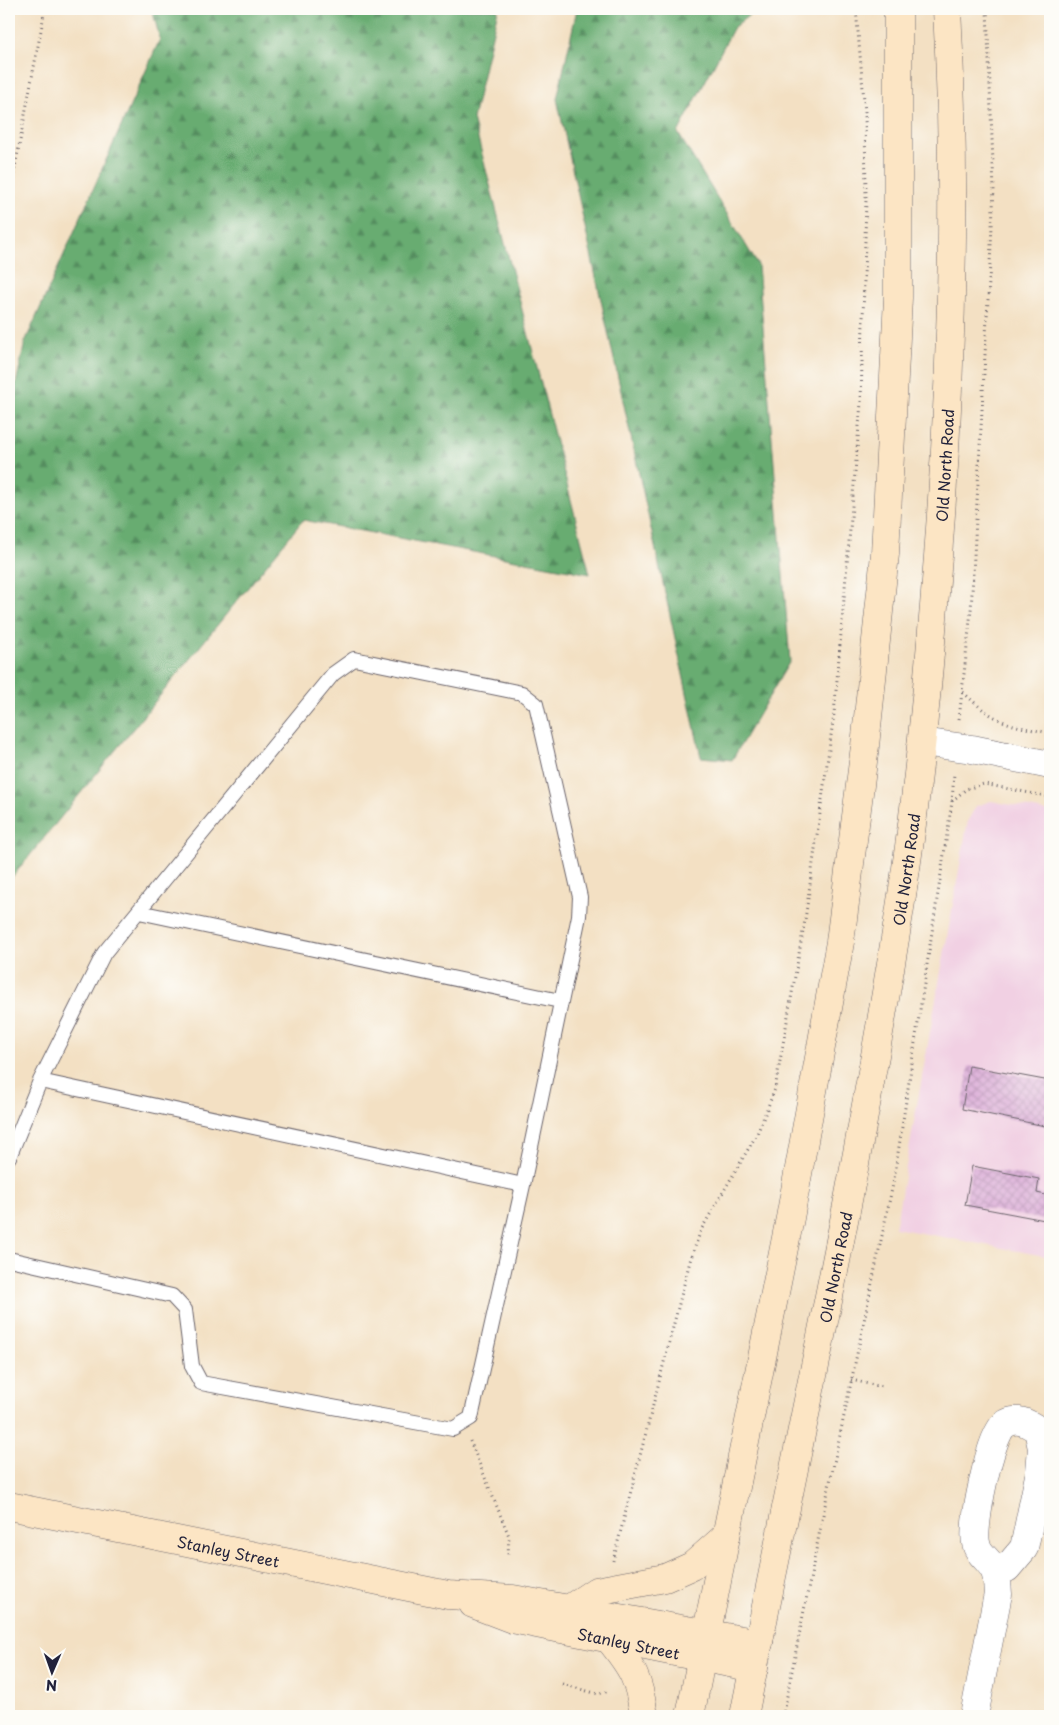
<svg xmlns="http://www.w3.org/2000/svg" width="1059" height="1725" viewBox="0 0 1059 1725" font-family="'Playpen Sans',sans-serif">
	<defs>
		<pattern id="forest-firs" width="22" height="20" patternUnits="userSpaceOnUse" patternTransform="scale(1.25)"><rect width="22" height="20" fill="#67ac71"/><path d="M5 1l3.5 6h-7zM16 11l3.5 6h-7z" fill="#548c5e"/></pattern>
		<pattern id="building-cross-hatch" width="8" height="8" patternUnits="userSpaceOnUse" patternTransform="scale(1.25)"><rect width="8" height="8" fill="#dcaed8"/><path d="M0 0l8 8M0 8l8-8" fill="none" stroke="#bc95ba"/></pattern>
	</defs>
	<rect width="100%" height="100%" fill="#fdfcf7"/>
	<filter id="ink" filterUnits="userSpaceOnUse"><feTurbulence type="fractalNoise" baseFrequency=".02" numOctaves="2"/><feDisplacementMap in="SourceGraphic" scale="10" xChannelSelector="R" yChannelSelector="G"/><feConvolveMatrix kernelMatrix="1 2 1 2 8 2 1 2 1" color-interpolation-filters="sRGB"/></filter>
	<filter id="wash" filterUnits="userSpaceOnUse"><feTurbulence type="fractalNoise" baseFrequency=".0096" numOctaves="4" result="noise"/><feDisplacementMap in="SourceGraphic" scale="20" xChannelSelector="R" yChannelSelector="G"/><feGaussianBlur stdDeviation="1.12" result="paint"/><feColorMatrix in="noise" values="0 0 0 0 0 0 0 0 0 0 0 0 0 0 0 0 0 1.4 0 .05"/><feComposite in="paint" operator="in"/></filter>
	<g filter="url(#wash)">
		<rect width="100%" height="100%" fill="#f3e0c3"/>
		<!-- built -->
		<path fill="#f1d0e3" d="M991,801L1050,812V1257L895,1228L968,820L976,806Z"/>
		<!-- forest -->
		<path fill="url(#forest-firs)" stroke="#446756" d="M152,9H498L473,119L590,574L303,520L9,881V416L25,342L160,39Z
			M577,9H757L734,27L678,133L758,265L790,661L732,760L701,757L557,99Z"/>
		<g id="blocks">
			<!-- building -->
			<path fill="url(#building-cross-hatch)" d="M969,1066L1050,1081V1127L962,1109Z
				M972,1166L1039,1179L1037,1193L1050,1196V1221L965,1205Z"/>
		</g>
	</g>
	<g filter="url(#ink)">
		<use href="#blocks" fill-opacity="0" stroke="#6b646b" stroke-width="1"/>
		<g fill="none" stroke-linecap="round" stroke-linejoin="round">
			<!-- lane casing -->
			<g stroke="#6b646b" stroke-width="16">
				<path id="lane" d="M139,912L560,1001
					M40,1081L523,1185
					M9,1157L40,1081L104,953L333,674L354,659L522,693L536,704L580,897L579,916L523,1185L471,1418L453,1429L201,1383L192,1366L185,1310L172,1296L9,1259"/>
			</g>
			<!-- street casing -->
			<g stroke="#6b646b" stroke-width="29">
				<path id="street" d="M922,742L972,749L1050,765
					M974,1716L998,1594C997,1585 998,1575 993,1568C988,1559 978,1554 976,1543C972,1525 990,1435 1004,1425C1016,1416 1028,1423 1038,1430L1042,1448L1040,1471L1024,1548L1007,1568L996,1573"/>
			</g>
			<!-- secondary casing -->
			<g stroke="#6b646b" stroke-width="29">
				<g id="secondary">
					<path id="s1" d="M9,1506L448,1595L513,1599L759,1643"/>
					<path id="s2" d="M473,1604L512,1619L754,1668"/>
					<path d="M569,1609L596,1591L665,1578L692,1566L726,1536"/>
					<path d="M610,1640C633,1669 639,1679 644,1716"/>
					<path d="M690,1716L790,1218L840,942L865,746L885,554L898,298V9"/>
					<path id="s3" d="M744,1716C797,1447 857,1179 900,908C916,808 926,707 934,606C951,406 958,209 947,9"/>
				</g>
			</g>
			<!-- path -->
			<path stroke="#6b646b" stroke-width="3" stroke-dasharray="1 4" stroke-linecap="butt" d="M9,199L45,9
				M963,692C995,723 1008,725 1050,733
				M959,719L971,611L994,190L987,9
				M952,801L966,789L984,784L1050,797
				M851,1380L883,1387
				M470,1441L509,1536L508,1555
				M613,1561L690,1261L701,1230L757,1134L775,1089L805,920L834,714L861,403L866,199L865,112L856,9
				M562,1684L598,1694L610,1691
				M783,1716L823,1515L894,1179L952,802L954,773"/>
			<!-- lane -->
			<use href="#lane" stroke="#fff" stroke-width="14"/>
			<!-- street -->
			<use href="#street" stroke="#fff" stroke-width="28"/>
			<!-- secondary -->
			<use href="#secondary" stroke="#fce5c4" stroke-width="28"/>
		</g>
	</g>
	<g text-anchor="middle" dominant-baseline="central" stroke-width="5" stroke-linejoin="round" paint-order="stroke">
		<!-- street labels -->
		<g font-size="15" fill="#22223b" stroke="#fdfcf7">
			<text stroke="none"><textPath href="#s3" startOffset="1268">Old North Road</textPath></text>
			<text stroke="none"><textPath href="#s3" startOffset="862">Old North Road</textPath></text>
			<text stroke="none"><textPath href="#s3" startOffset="458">Old North Road</textPath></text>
			<text stroke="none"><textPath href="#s1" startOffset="224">Stanley Street</textPath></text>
			<text stroke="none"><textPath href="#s2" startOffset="161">Stanley Street</textPath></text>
		</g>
	</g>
	<!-- margin -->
	<rect width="1059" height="1725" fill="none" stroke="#fdfcf7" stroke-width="30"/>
	<!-- north arrow -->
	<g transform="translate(52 1672) rotate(182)" stroke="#fdfcf7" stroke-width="4" paint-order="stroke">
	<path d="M0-4L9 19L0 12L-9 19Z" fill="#22223b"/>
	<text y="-8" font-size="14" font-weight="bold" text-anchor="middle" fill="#22223b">N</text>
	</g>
</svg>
